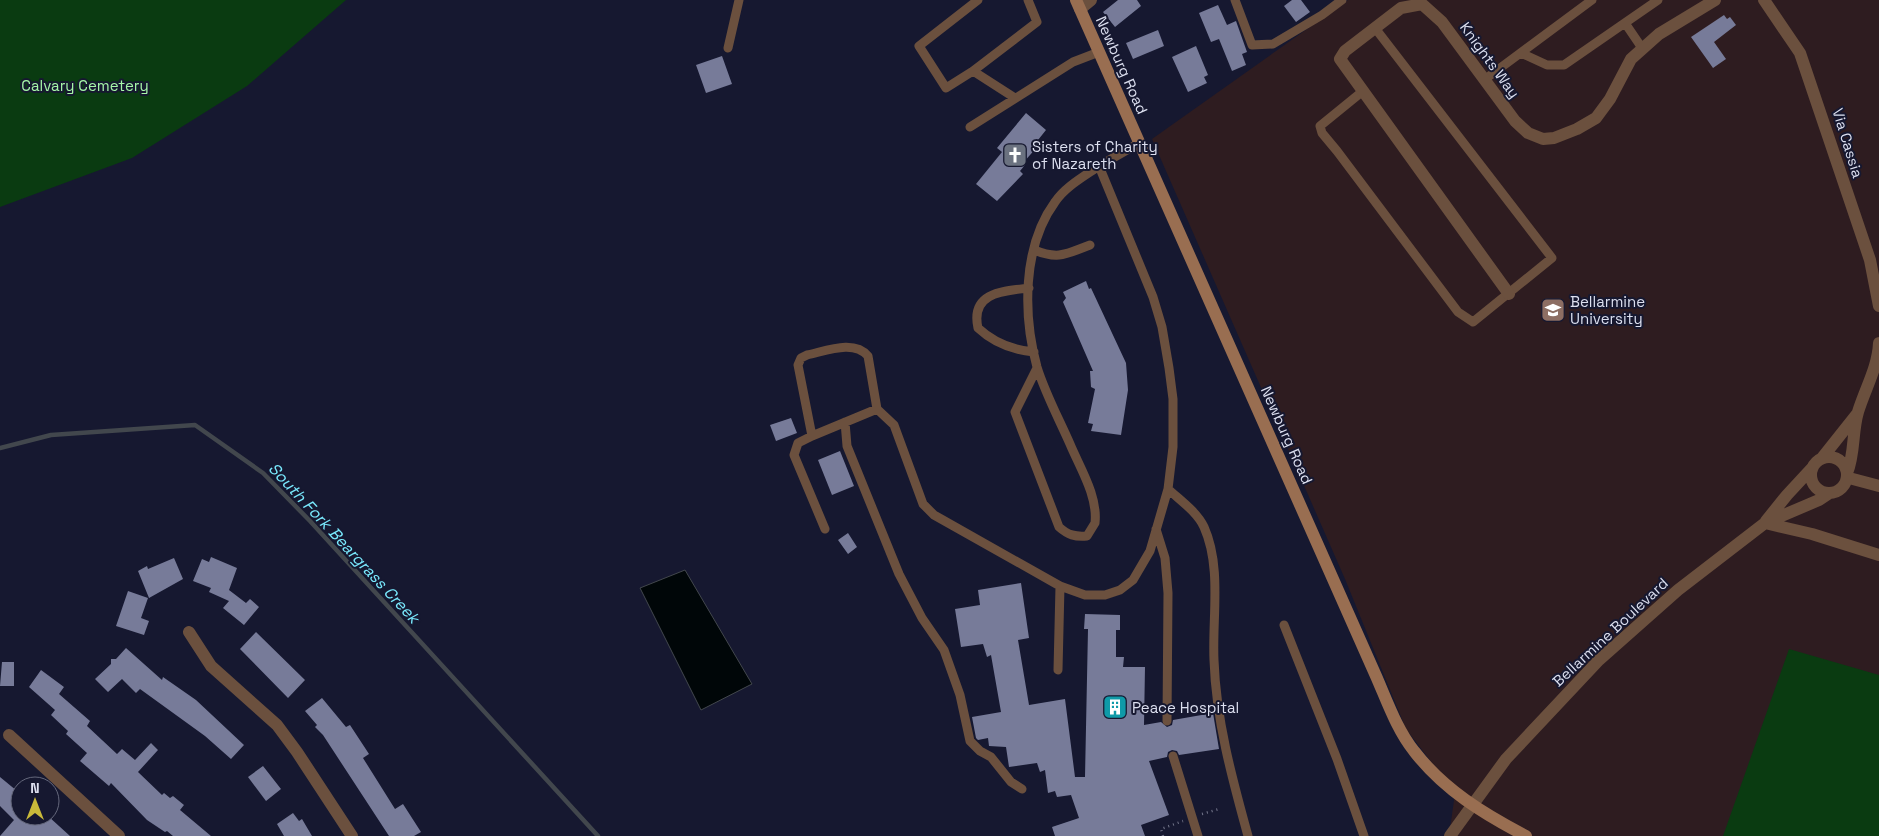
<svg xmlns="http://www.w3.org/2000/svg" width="1879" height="836" viewBox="0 0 1879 836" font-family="'Space Grotesk',sans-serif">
	<rect width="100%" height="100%" fill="#161830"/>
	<!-- education -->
	<path fill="#2e1c20" d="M1348,0H1879V836H1449L1455,793L1406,729L1345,579L1152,139Z"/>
	<!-- green -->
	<path fill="#0a3b11" d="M0,0H346L247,86L132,158L0,207Z
		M1789,649L1879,675V836H1723Z"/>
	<!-- water -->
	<path fill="#000608" stroke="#42474d" d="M685,570L752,684L701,710L640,588Z"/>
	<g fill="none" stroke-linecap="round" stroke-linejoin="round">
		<!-- stream -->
		<path stroke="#42474d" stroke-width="4.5" d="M0,448L51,435L195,425L263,473L310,521L598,836"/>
	</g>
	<!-- building -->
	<path fill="#777b99" d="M1118,0H1137L1141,6L1115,27L1103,12Z
		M1292,0H1301L1310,12L1296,22L1284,6Z
		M1218,5L1227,25L1236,21L1247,52L1242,54L1246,65L1232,71L1219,39L1211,42L1199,13Z
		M1724,15L1727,19L1730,17L1736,25L1714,42L1726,59L1713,68L1691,37Z
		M1158,30L1164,46L1133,59L1126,43Z
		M1196,46L1208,75L1204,77L1207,83L1188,92L1172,57Z
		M722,56L732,84L706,93L696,65Z
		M1026,113L1046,130L1034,145L1037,147L1023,163L1025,165L1020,171L1023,174L997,201L976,184L1002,152L997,148Z
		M1086,281L1089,289L1091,288L1126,363L1128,390L1121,435L1091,431L1093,424L1088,423L1095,389L1091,387L1090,371H1093L1063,302L1066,298L1063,292Z
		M791,418L797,433L776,441L770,425Z
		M840,451L854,486L832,495L818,460Z
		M848,533L857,547L848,554L838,540Z
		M211,557L237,568L229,590L246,603L250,599L259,607L244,625L223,608L229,601L209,592L211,588L193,581L202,559L209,562Z
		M174,558L183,579L149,598L138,571L147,566L148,569Z
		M1021,583L1029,638L1018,640L1029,705L1065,699L1075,777H1085L1088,629H1084L1085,614L1120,615V630H1116V657H1124L1123,667H1145L1144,725L1161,722L1167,727L1172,725L1173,720L1213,713L1219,749L1179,755L1177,751L1172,750L1168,752L1167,757L1149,761L1169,815L1141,825L1145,836H1055L1052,827L1079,818L1071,795L1057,797L1055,791L1048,793L1045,770L1040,772L1037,763L1009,767L1006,747L989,746L988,738L978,740L976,738L972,717L1001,712L991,655L987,657L983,644L961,647L955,609L980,605L978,590Z
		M128,591L148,598L141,618L149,621L144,635L116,626Z
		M256,632L305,680L288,698L240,649Z
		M126,648L162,680L163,677L196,700L244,745L231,759L205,736L140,689L136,693L122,679L108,692L95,679L111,664V659H116Z
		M2,662H14V686H0Z
		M41,670L64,687L59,694L90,721L87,726L117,754L122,749L135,760L151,743L158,750L138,772L162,795L164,793L170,798L173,796L184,805L180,810L211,836H173L167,831L165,832L147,820L111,783L109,786L80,761L87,753L66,734L68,731L51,715L55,710L29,687Z
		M322,698L346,727L350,725L369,754L363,758L395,809L403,804L421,832L414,836H389L323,735L315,727L317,725L305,711Z
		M263,766L281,789L266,801L248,777Z
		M0,777L17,791L14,793L20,798V816H48L70,836H0L14,820L0,806Z
		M293,813L299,821L302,819L312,836H284L277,824Z"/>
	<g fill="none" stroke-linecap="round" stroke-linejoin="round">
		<!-- path -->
		<path stroke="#75778c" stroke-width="2.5" stroke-dasharray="1 4" stroke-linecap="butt" d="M1202,814L1219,809
			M1163,836L1161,829L1183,821"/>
		<!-- lane -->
		<path stroke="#6b503e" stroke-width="9" d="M978,0L919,46L946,88L973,71L1037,22L1028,0
			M1235,0L1252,45L1273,44L1322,15L1342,0
			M1625,23L1642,48
			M728,48L739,0
			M1521,53L1547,65H1564L1658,0
			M973,71L1015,98
			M1484,80L1592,0
			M1363,91L1320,126L1322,133L1337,151L1458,312L1473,322L1552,258L1375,28
			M970,127L1073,62L1099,52
			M1034,250C1059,260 1066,254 1090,245
			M1029,288C1004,291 970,292 978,328C994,343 1012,350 1034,352
			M1037,368L1015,412L1059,527C1068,535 1075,537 1087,536L1095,523C1098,496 1080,468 1070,444C1059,419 1045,393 1037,367C1023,316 1022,247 1055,202C1065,187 1083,177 1099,166
			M845,422L847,446L899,574L922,618L944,650L960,695L970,741L980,751L991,757L1011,782L1022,789
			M812,436L877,409
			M1168,489C1180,500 1197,512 1204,527C1222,567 1212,618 1214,660C1216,720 1232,778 1248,836
			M825,529L794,455L798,443L812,436L798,365L801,358L807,355C826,351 854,339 868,356L877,409L894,425L923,504L934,515L1060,586L1085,595H1105L1120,590L1133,580L1150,551L1168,489L1173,447V399L1169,368L1162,327L1153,297L1099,166L1139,143
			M1156,529L1165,558L1168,593L1167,721
			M1284,625L1337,759L1364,836
			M1058,670L1060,586
			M1173,756L1198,836"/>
		<!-- street -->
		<path stroke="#6b503e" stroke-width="12" d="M1764,0L1800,53L1870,260L1879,306
			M1080,9L1091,0
			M1509,294L1340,59L1345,51L1401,8L1422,4L1442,22L1515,121L1528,133L1543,139L1554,138L1577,129L1596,118L1610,99L1631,59L1659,34L1715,0
			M1811 475a18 18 0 1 1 36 0a18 18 0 1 1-36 0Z
			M1822,458L1857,414
			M1847,473C1855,454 1852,432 1858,412C1865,389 1878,367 1879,343
			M1849,478L1879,486
			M1766,521L1787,495L1812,468
			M1765,523L1812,534L1879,555
			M189,632L211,666L277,725L297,752L352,836
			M9,735L119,836
			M1450,836L1506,759L1599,660L1678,590L1765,523L1819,500L1828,494"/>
		<!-- secondary -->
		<path stroke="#996e51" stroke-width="12" d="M1076,0L1376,676C1387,701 1397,730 1414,751C1444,790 1484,814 1526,836"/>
	</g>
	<!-- icons -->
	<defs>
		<g id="church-square" transform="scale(1.25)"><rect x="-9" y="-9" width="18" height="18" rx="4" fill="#6b7280" stroke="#161830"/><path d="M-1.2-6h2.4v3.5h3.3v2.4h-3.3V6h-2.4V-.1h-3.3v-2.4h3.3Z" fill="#fff"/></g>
		<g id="university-square" transform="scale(1.25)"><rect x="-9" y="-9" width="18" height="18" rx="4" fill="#8d6e63" stroke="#161830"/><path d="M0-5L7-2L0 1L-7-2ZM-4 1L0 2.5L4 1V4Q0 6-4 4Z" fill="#fff"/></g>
		<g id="building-square" transform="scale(1.25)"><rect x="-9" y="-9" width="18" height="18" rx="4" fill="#0f9aa8" stroke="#161830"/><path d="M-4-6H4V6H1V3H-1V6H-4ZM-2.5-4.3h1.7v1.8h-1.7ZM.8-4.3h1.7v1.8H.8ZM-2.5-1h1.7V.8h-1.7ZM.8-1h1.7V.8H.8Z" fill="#fff"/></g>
	</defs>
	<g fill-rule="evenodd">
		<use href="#church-square" x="1015" y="155"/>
		<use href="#university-square" x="1553" y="310"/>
		<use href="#building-square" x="1115" y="707"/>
	</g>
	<g text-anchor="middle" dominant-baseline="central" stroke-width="4" stroke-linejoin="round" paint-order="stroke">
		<!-- street labels -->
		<g font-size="15" fill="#dcdfef" stroke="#161830">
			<text transform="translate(1490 60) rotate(54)">Knights Way</text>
			<text transform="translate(1122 65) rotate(66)">Newburg Road</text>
			<text transform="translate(1848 143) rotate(73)">Via Cassia</text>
			<text transform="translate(1287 435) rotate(66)">Newburg Road</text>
			<text transform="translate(1610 632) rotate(-43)">Bellarmine Boulevard</text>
		</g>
		<!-- park labels -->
		<g font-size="15" fill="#a6f6a8" stroke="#161830">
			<text x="85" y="85">Calvary Cemetery</text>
		</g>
		<!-- poi labels -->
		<g font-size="15" fill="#dcdfef" stroke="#161830" text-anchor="start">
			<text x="1032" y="146">Sisters of Charity<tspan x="1032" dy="17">of Nazareth</tspan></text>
			<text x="1570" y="301">Bellarmine<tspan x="1570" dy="17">University</tspan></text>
			<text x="1132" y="707">Peace Hospital</text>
		</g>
		<!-- water labels -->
		<g font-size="16" font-style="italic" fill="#7aeafe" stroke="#161830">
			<text transform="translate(344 543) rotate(47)">South Fork Beargrass Creek</text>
		</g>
	</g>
	<!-- north arrow -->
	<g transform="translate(35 801)"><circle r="24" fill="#161830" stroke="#65687c"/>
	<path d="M0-4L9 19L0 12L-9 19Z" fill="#c9ba3a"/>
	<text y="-8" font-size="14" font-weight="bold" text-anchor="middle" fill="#dcdfef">N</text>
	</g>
</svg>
